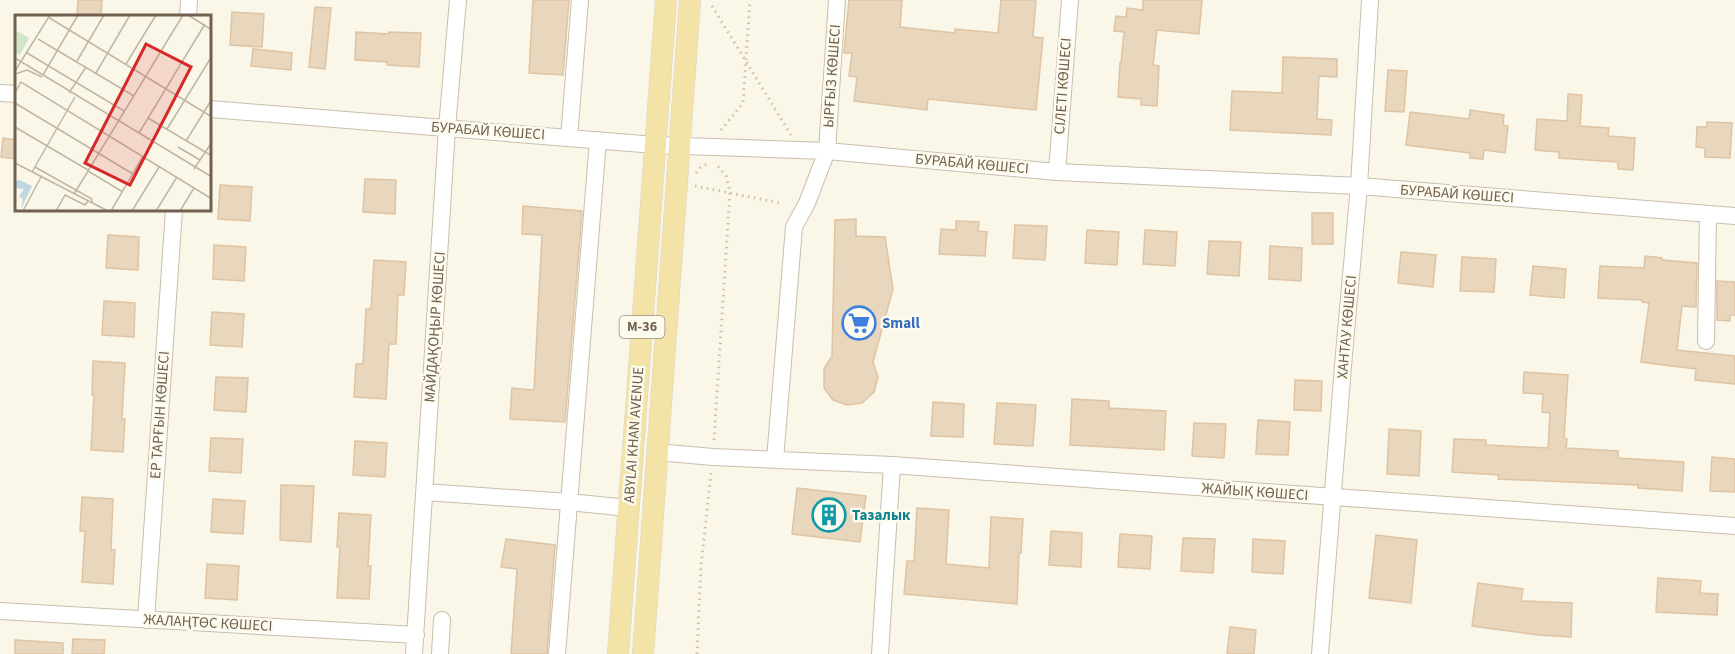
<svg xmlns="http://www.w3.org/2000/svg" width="1735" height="654" viewBox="0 0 1735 654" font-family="'Source Sans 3',sans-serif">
	<rect width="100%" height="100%" fill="#faf6e8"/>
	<!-- building -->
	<path fill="#e8d6bd" stroke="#dfc4a4" stroke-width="1.5" d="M78,0H102L101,16H77Z
		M533,0H569L563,75L529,73Z
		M849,0H902L900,27L955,33V29L998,33L1001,0H1036L1033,37L1043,38L1036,110L928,99L927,110L854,101L857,77L849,76L852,53H844Z
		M1143,0H1202L1199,34L1157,30L1153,65L1159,66L1157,106L1141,105V99L1118,97L1120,63H1121L1124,32L1114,31L1116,16L1126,17L1127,8L1143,10Z
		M315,7L331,8L325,69L309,67Z
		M232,12L264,14L262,47L230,45Z
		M356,32L389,34V32L421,33L419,67L387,65V62L355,60Z
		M253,49L292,53L291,70L251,66Z
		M1283,57L1337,59V77L1319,76L1317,119L1332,120L1331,135L1230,130L1232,91L1282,93Z
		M1388,70L1407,71L1404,112L1385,111Z
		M1568,94L1582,95L1580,126L1609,128L1608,136L1635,138L1633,170L1618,169V162L1559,158V152L1535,150L1537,119L1567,121Z
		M1470,110L1504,115L1503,125L1508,126L1505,153L1484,150L1483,159L1470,158V153L1406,145L1410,112L1469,119Z
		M1707,122L1732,123L1730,158L1705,157V148L1696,147L1697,127H1707Z
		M3,138L16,140V159L1,157Z
		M365,179L396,180L395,214L363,212Z
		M220,185L252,187L250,221L218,219Z
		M523,206L582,211L565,422L510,419L512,388L534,390L542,235L522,234Z
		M1312,213H1333V244H1312Z
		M856,219V236L885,237L893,289L873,362L878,377L874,392L862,403L847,405L833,400L824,388V369L832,356L835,220Z
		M956,221L979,222L978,231L987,232L985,256L939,254L941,229L956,230Z
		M1015,225L1047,226L1045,260L1013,258Z
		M1087,230L1119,232L1117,265L1085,263Z
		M1145,230L1177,232L1175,266L1143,264Z
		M108,235L139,237L138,270L106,268Z
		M1209,241L1241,242L1239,276L1207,274Z
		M214,245L246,247L244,281L213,279Z
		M1270,246L1302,248L1301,281L1269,279Z
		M1401,252L1436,255L1433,287L1398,283Z
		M1645,256L1662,258V260L1697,263L1696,307L1682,306L1677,350L1735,356V384L1695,380L1696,369L1641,362L1649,303L1642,302V300L1598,298L1600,266L1644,268Z
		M1462,257L1496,259L1494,292L1460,291Z
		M374,260L406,262L404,295H398L396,344H389L386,399L354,397L356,364H363L366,309H371Z
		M1533,266L1566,269L1564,298L1530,295Z
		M1717,281L1735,282V315H1730V321L1717,320Z
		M104,301L135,303L134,337L102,335Z
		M212,312L244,314L242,347L210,345Z
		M93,361L125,363L122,419H125L123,452L91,450L94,395H92Z
		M1524,372L1568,375L1564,438L1567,439L1566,448L1618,451V458L1684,462L1682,491L1638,488V485L1498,479L1499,475L1452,472L1454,439L1486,440V445L1548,448L1550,413L1542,412L1543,394L1523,393Z
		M216,377L248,378L246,412L214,410Z
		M1295,380L1322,381L1321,411L1294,410Z
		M1072,399L1109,401V408L1166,411L1164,450L1070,445Z
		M933,402L964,404L963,437L931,436Z
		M997,403L1036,405L1033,446L994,444Z
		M1258,420L1290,422L1288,455L1256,454Z
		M1194,423L1226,424L1224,458L1192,456Z
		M1389,429L1421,431L1419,476L1387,474Z
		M211,438L243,439L241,473L209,471Z
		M355,441L387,443L385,477L353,475Z
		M1712,457L1735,459V492L1710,491Z
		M281,485L314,486L311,542L280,540Z
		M797,488L866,496L860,542L792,534Z
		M82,497L113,499L111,550H115L113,584L82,582L85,531H80Z
		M213,499L245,501L243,534L211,532Z
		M917,508L949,510L946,564L989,568L991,517L1023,519L1021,553H1019L1017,604L904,594L907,561H914Z
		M339,513L371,515L368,566H371L369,599L337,598L340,547H337Z
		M1051,531L1082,533L1081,567L1049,565Z
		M1120,534L1152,536L1150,569L1118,567Z
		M1376,535L1417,540L1411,603L1369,598Z
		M1183,538L1215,539L1213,573L1181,571Z
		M506,539L555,545L547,654H511L517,569L501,567Z
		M1253,539L1285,541L1283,574L1252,572Z
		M207,564L239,566L237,600L205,598Z
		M1658,578L1701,581L1700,593L1718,594L1717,615L1656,612Z
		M1478,583L1523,589L1521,601L1572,603L1571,637L1538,635L1472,626Z
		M1230,627L1256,630L1254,654H1227Z
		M73,639L105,640L104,654H72Z
		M15,640L63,643V654H15Z"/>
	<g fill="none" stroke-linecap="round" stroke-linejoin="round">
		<!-- minor casing -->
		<g stroke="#c9beac" stroke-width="18">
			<path id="minor" d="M188,16L189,0
				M0,93L16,94
				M210,109L655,145L827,151L1057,172L1359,186L1735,216
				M569,138L580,0
				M1057,172L1070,0
				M1706,341L1708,214
				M657,452L713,457L892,465L1735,526
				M775,460L794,227L807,203L827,151L837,0
				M425,492L569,502L628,508
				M0,611L416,635
				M146,620L174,210
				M414,654L447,128L458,0
				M440,654L442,620
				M557,654L598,140
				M880,654L892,465
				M1320,654L1344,354L1359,186L1370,0"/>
		</g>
		<!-- major casing -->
		<g stroke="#d8d3cd" stroke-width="22">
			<path id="major" d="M618,654L666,0
				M643,654L690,0"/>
		</g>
		<!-- path -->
		<path stroke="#d2bea5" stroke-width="3" stroke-dasharray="1.5 4.5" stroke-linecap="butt" d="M712,6L791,135
			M721,130L743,103L750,0
			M696,173L700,168L707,164
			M695,186L780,203
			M714,440L730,192L726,176L715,163
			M697,654L701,566L711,473"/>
		<!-- minor -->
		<use href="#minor" stroke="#fff" stroke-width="16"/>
		<!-- major -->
		<use href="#major" stroke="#f3e3a7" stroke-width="21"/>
	</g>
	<!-- icons -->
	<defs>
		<g id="supermarket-ring" transform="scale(1.725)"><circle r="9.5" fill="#fdfaee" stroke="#3f7fe0" stroke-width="1.5"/><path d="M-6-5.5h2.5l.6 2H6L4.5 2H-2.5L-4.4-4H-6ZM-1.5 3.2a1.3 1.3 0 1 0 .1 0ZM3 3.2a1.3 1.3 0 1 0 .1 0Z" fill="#3f7fe0"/></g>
		<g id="building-ring" transform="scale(1.725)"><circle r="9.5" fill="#fdfaee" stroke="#0f9aa8" stroke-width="1.5"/><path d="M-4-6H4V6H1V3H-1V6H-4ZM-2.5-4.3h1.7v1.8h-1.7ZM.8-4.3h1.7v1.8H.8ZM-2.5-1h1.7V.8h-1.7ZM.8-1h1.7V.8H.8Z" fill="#0f9aa8"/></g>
	</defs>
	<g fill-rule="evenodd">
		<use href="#supermarket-ring" x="859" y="323"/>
		<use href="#building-ring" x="829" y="515"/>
	</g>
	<g text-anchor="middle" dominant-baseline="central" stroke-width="5" stroke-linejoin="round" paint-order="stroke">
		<!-- shield labels -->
		<rect fill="#fdfaee" stroke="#9c8f7e" stroke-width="1.5" x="619.5" y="316" width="45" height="22" rx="4.5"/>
		<g font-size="14" font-weight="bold" fill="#72614e">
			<text x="642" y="327">M-36</text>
		</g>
		<!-- street labels -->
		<g font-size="15" fill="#72614e" stroke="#fdfaee">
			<text transform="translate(832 76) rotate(-86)">ЫРҒЫЗ КӨШЕСІ</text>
			<text transform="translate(1063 86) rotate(-86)">СІЛЕТІ КӨШЕСІ</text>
			<text transform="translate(488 131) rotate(4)">БУРАБАЙ КӨШЕСІ</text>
			<text transform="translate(972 164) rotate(5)">БУРАБАЙ КӨШЕСІ</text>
			<text transform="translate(1457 194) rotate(4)">БУРАБАЙ КӨШЕСІ</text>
			<text transform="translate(435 327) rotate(-86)">МАЙДАҚОҢЫР КӨШЕСІ</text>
			<text transform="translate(1347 327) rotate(-85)">ХАНТАУ КӨШЕСІ</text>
			<text transform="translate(160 415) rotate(-86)">ЕР ТАРҒЫН КӨШЕСІ</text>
			<text transform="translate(634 435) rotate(-86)">ABYLAI KHAN AVENUE</text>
			<text transform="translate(1255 492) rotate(4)">ЖАЙЫҚ КӨШЕСІ</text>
			<text transform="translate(208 623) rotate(3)">ЖАЛАҢТӨС КӨШЕСІ</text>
		</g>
		<!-- shop labels -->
		<g font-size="15" font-weight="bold" fill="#366cbe" stroke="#fdfaee" text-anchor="start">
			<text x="882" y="323">Small</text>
		</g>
		<!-- culture labels -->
		<g font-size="15" font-weight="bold" fill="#0d838f" stroke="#fdfaee" text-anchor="start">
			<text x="852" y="515">Тазалык</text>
		</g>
	</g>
	<!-- overview -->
	<g transform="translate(15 15)">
		<rect width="196" height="196" fill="#faf6e8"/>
		<path d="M0,15L14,23L5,40L0,37Z" fill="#cfe7c7"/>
		<path d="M5,165L17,171L6,194L8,184L4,181L9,174L0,173V166Z" fill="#bed7e3"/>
		<path fill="none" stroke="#c0b6a5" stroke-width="1.5" d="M173,0L197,15M33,2L197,102M23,24L119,81M12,38L109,96M0,43L197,162M62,46L89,0M111,49L141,0M0,56L35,0M81,58L115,0M0,59L12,55L27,62M28,60L63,0M0,78L6,67L197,184M54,78L71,52M0,88L118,159M133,103L197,141M0,112L73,155M152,114L197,41M124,118L190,9M171,126L197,84M163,132L185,145M0,148L93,196M20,152L77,184V188M179,154L197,127M73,156L108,177M17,157L60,82M59,179L168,0M8,196L26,162M41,196L50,180L70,190L73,186M96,196L128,141M117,196L144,152M141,196L162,162M165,196L179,173"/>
		<path fill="#d62828" fill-opacity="0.15" stroke="#d62828" stroke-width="3" d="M131,29L176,52L115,170L70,148Z"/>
		<rect width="196" height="196" fill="none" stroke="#72614e" stroke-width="3"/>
	</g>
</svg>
